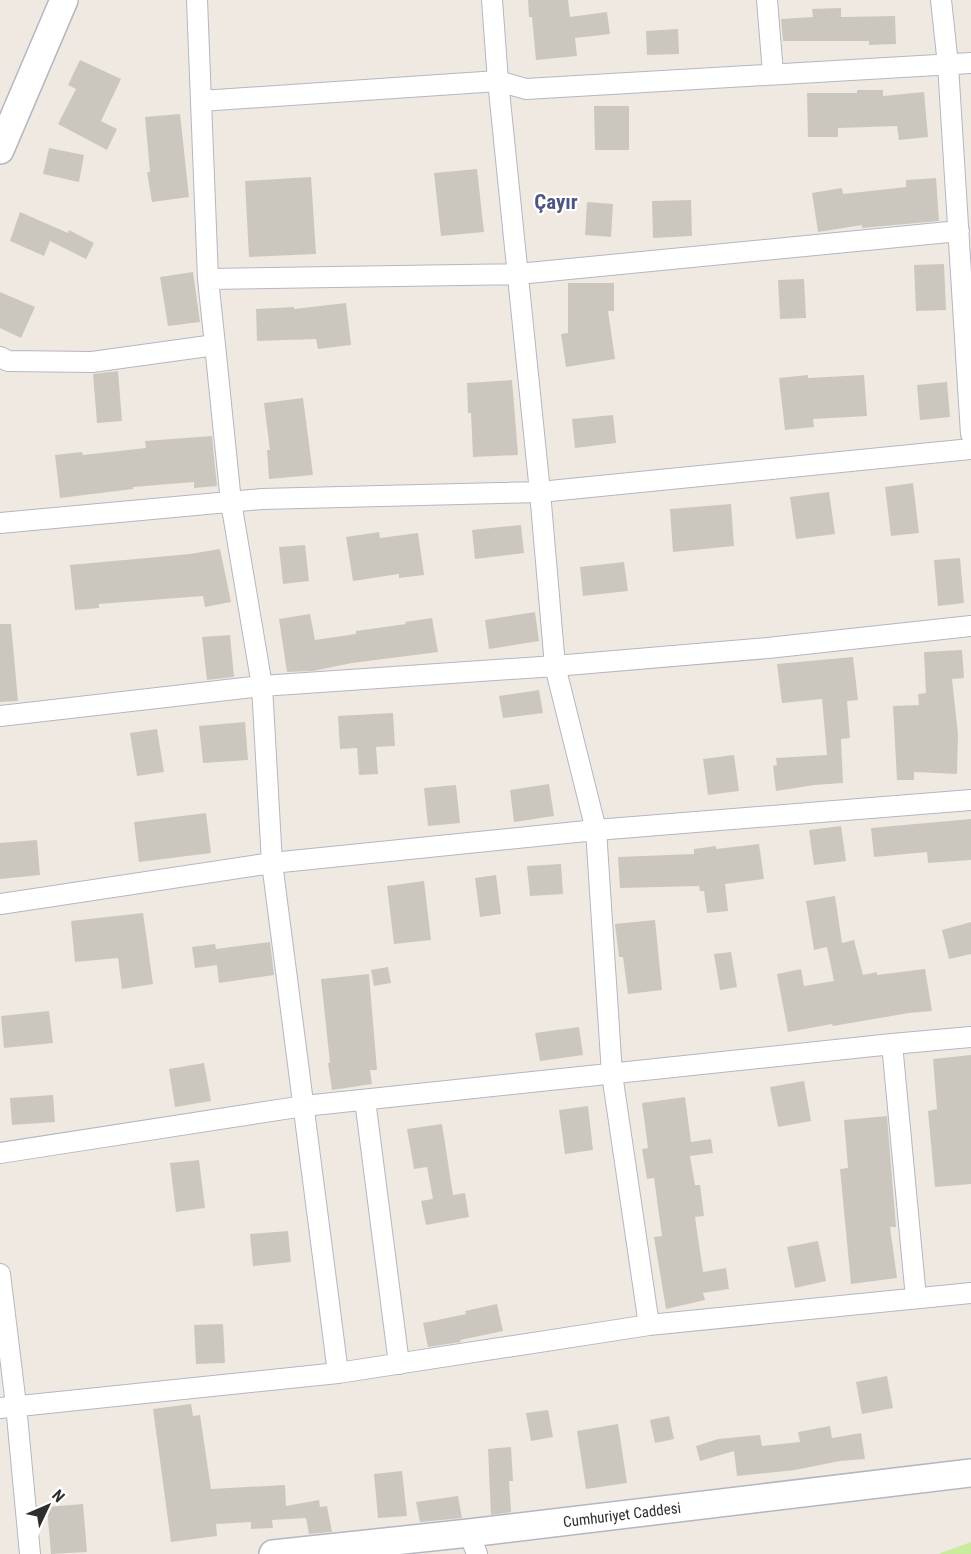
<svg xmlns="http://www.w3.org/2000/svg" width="971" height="1554" viewBox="0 0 971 1554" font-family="'Roboto Condensed',sans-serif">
	<rect width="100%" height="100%" fill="#efe9e1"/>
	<!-- pitch -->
	<path fill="#c9ec9a" d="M971,1542V1554H938Z"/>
	<!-- building -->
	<path fill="#cbc7bf" d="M528,0H568L570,17L607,12L610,34L575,38L577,56L536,60L532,17H529Z
		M841,8V17L895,16L896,44L869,45V41H783L781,19L813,17L812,9Z
		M678,29L679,54L647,55L646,31Z
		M80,60L121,79L101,121L117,129L107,150L58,124L76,89L68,85Z
		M857,90H883V96L924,92L928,137L899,140L897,126L838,128V137H808L807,93H857Z
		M594,106H629V150H595Z
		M180,114L189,197L152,202L147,172H150L145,117Z
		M49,148L84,155L79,182L43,174Z
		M477,169L484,232L441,236L434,173Z
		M311,177L316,254L249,257L245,181Z
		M936,178L939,221L862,228V225L818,232L812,193L842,188L843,194L906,187V180Z
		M691,200L692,236L653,238L652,201Z
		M587,202L613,204L611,237L585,235Z
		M20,212L68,233L69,230L94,243L86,259L50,241L44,256L10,241Z
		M944,264L946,310L916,311L914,265Z
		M193,272L200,322L168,326L160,277Z
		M804,279L806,318L780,319L778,280Z
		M568,283H614V311H608L615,359L566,367L561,334L568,333Z
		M0,292L35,307L21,338L0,328Z
		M346,303L351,345L318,349L316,339L257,341L256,309L294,307V309Z
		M118,371L122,421L97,423L93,374Z
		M808,375V378L864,375L867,416L813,419L814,427L785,430L779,378Z
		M512,380L518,455L473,457L471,413H468L467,383Z
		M947,382L950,417L920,420L917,385Z
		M303,398L313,475L269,479L267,450H270L264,403Z
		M613,415L616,443L575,448L572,419Z
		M212,436L217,486L194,488V482L133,487V489L60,498L55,455L82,452L83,455L146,448L145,441Z
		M913,483L919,533L891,536L885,487Z
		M829,492L835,534L796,539L790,497Z
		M731,504L734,546L673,552L670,509Z
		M521,525L524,553L475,559L472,530Z
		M379,532L380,538L418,533L424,575L399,578V574L353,581L346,537Z
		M305,545L309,581L283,584L279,547Z
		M220,549L231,602L205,607L203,596L99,604V608L75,610L70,565L190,554Z
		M960,558L964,603L938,606L934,560Z
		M624,562L628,591L583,596L580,567Z
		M535,612L539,641L489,649L485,620Z
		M310,614L315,640L356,634V631L406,624L405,622L432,618L438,652L352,663L313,671L287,672L279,619Z
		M0,624H11L18,701L0,702Z
		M230,635L234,677L207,680L202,637Z
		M962,650L964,678L952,679L958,734L957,774L914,772V780H897L893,706L919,705L918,694L926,693L924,652Z
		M853,657L858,700L847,701L850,738L841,739L843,783L814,785L776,791L773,766L777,765L776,758L827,755L822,699L782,703L777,664Z
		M539,690L543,713L503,718L499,696Z
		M393,713L395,746L376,747L378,774L359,775L357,748L340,749L338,716Z
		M245,722L248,760L203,763L199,726Z
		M157,729L164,772L137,776L130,733Z
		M734,755L739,791L708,795L703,759Z
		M549,784L554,816L514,822L510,790Z
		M456,785L460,823L428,826L424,788Z
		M206,813L211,853L139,862L134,822Z
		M971,819V860L928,863L927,852L874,857L871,828Z
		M841,826L846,861L814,865L809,830Z
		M37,840L40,875L0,879V843Z
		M759,844L764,879L725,884L728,911L707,913L704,891H700L699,886L620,888L618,857L694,854V849L716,846V849Z
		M561,864L563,894L530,896L527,866Z
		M496,875L501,914L480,917L475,878Z
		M424,881L431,940L394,944L387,886Z
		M835,896L842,943L854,940L863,975L877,972V975L925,969L932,1011L909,1013L833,1026L832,1024L788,1032L777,974L801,969L804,986L834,981L827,947L814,950L806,901Z
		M143,913L153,984L122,989L118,958L75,962L71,921Z
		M655,920L662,990L628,994L623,957H619L615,924Z
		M971,922V954L949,959L942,930Z
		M270,942L274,975L219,983L217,965L195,968L192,947L215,944L216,949Z
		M731,952L737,987L720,990L714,954Z
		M388,967L391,983L374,986L371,970Z
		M369,974L377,1070H370L372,1084L332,1090L328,1063H330L321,979Z
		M49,1011L53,1043L4,1048L1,1016Z
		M579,1027L583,1055L540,1061L535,1033Z
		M971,1055V1184L935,1187L928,1111L937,1109L933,1059Z
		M204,1063L211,1101L175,1107L169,1069Z
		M804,1081L811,1121L778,1127L770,1087Z
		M53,1095L55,1122L12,1125L10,1098Z
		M685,1097L691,1142L711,1139L713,1153L690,1156L695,1185H700L704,1216L695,1217L703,1272L726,1268L729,1289L703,1293L705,1300L666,1309L654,1237L662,1236L654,1178L647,1179L642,1149L648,1148L642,1103Z
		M588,1106L593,1150L565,1154L559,1110Z
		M887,1116L896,1227H890L897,1278L851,1284L840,1169L848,1168L844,1120Z
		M442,1124L453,1195L465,1193L469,1217L426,1225L421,1201L433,1199L427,1167L414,1169L407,1129Z
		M199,1160L205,1208L176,1212L170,1163Z
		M288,1231L291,1262L253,1266L250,1234Z
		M818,1241L826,1281L795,1288L787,1247Z
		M497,1304L503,1331L460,1340L461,1342L428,1347L423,1323L466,1314L465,1311Z
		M223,1324L225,1363L196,1364L194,1325Z
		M887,1376L893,1408L862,1414L856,1382Z
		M191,1404L193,1416L200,1415L211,1489L285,1485L286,1506L319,1500L320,1507L327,1506L332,1532L309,1534L306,1518L272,1520L273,1528L251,1529V1522L216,1524L217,1536L171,1542L153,1409Z
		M548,1410L553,1437L531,1441L526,1413Z
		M669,1416L674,1439L655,1443L650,1420Z
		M618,1424L627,1483L586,1489L577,1431Z
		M830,1426L832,1438L861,1433L865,1459L840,1461L795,1470L737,1476L734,1451L700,1461L696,1446L718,1439L760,1435L762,1446L800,1442L798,1432Z
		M511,1447L513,1481H509L511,1512L491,1515L488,1449Z
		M402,1471L407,1516L378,1518L374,1474Z
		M458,1496L462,1518L420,1522L416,1502Z
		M83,1504L87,1552L51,1554L47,1507Z"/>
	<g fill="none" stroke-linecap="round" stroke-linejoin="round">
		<!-- street casing -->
		<g stroke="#b4b7c1" stroke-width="22">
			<path id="street" d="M197,0L208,279L215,345L231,502L262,686L272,863L338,1373
				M492,0L498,81L540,492L555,666L596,830L612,1074L649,1325
				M767,0L773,73
				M941,0L948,65L971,434
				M201,101L498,81L526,89L971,63
				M208,279L518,274L959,231
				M0,357L8,361L92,362L215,345
				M0,523L262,499L540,492L971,449
				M0,716L262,686L555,666L768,648L971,626
				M0,904L272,863L596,830L971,800
				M892,1044L916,1298
				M365,1100L399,1364
				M0,1153L304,1106L892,1044L971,1037
				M0,1274L16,1405L30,1554
				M0,1408L338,1373L649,1325L971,1293
				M469,1533L477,1554"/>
		</g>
		<!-- secondary casing -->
		<g stroke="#b4b7c1" stroke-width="30">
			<path id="secondary" d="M0,150L64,0
				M273,1554L469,1533L971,1473"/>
		</g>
		<!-- street -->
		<use href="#street" stroke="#fff" stroke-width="20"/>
		<!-- secondary -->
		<use href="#secondary" stroke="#fff" stroke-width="27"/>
	</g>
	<g text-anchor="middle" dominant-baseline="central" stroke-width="4.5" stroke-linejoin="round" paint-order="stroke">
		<!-- street labels -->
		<g font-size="15" fill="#2e2e2e" stroke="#fff">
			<text transform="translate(622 1515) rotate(-7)">Cumhuriyet Caddesi</text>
		</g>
		<!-- district labels -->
		<g font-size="21" font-weight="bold" fill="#4d5680" stroke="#fff">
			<text x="556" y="202">Çayır</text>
		</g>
	</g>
	<!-- north arrow -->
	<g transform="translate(48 1506) rotate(46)" stroke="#ffffff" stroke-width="4.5" paint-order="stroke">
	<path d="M0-4.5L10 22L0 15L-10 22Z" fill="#2e2e2e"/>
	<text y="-9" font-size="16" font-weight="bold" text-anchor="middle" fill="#2e2e2e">N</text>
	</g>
</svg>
